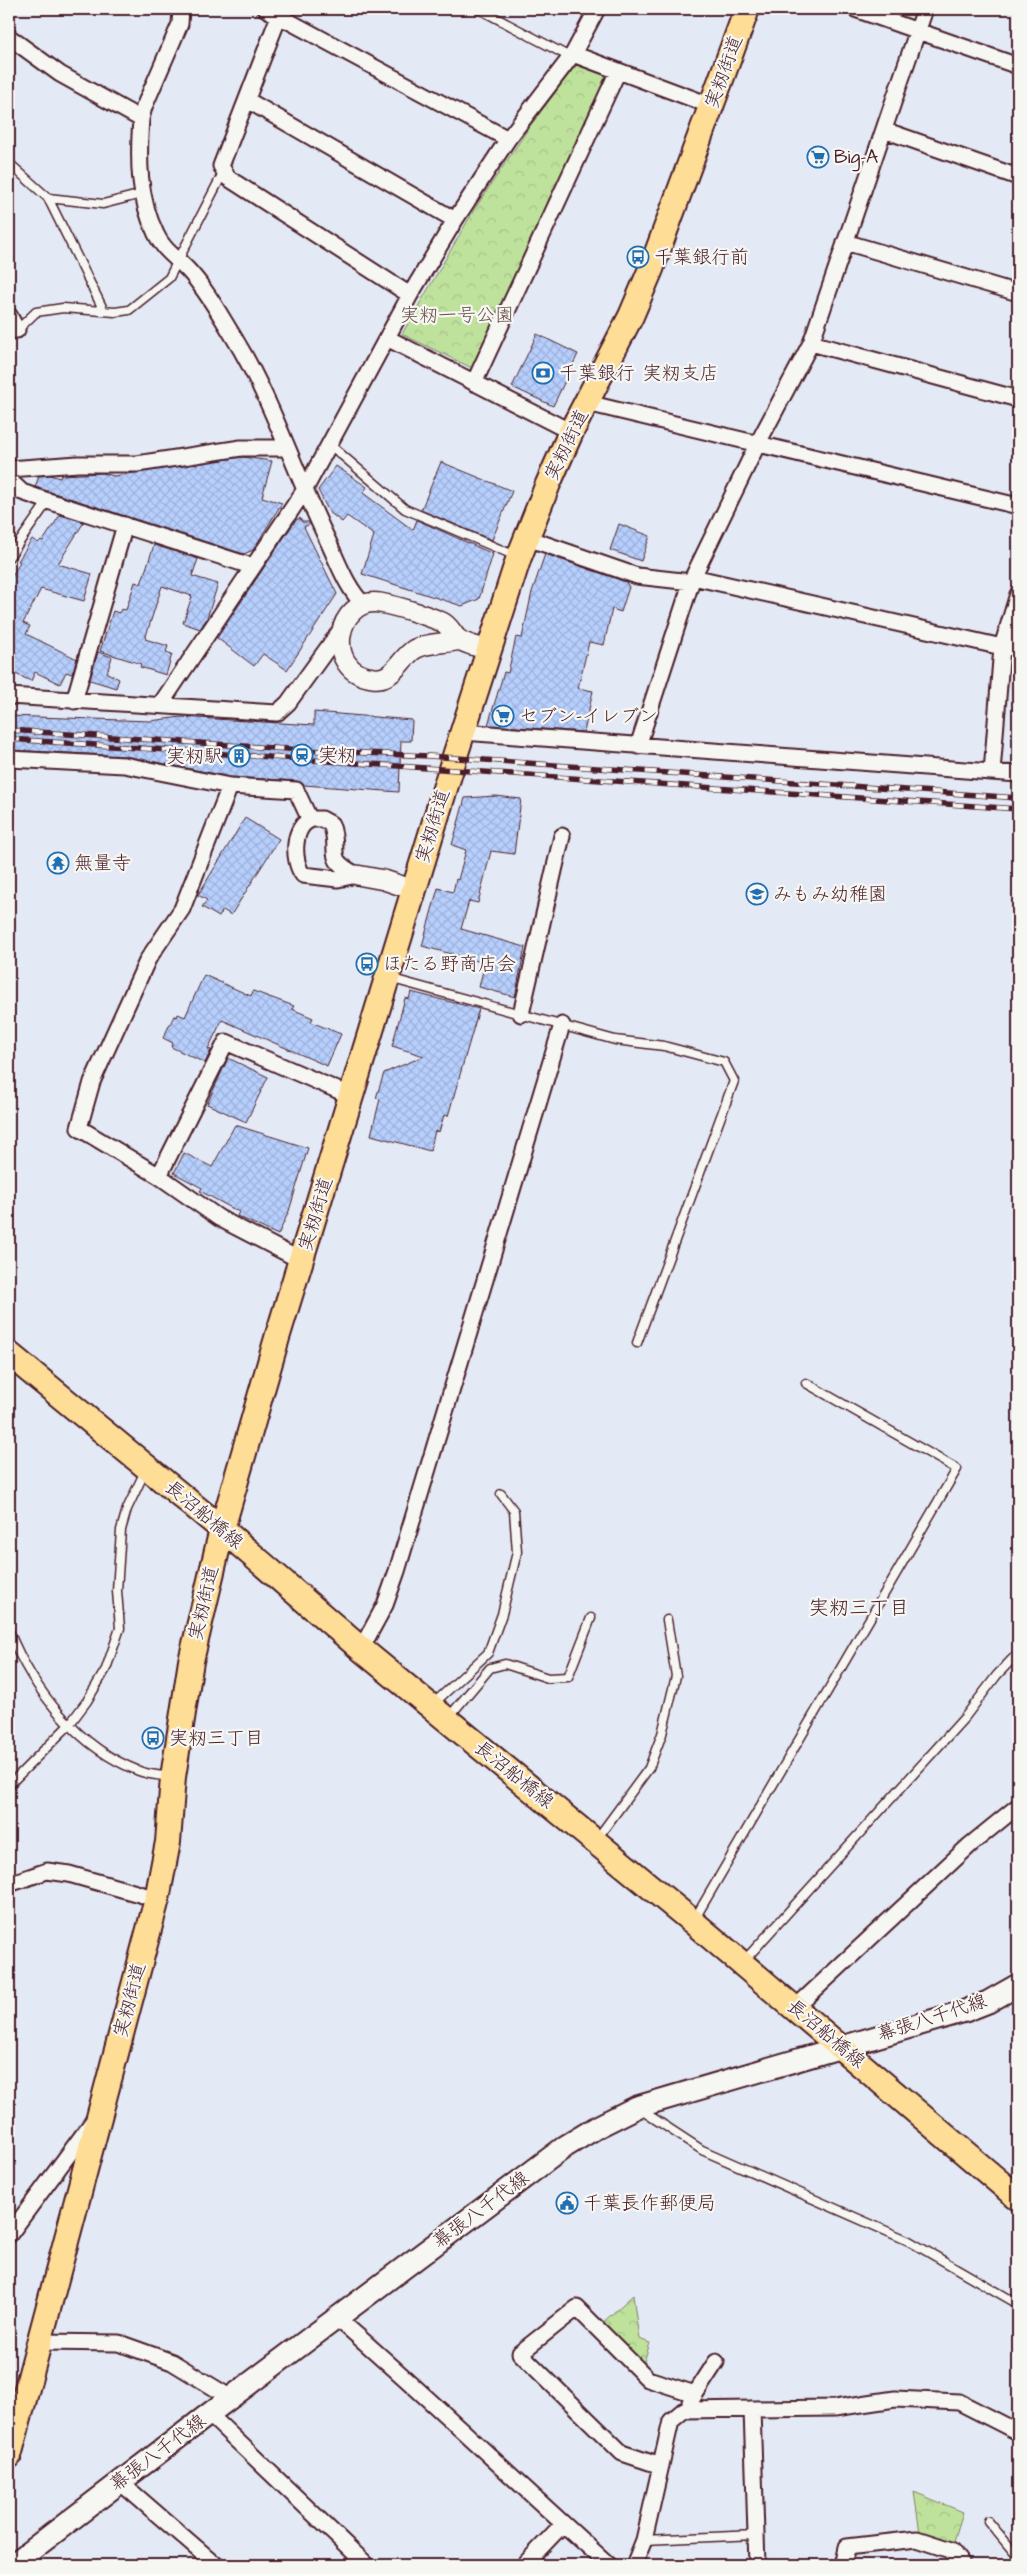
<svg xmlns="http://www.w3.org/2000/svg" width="1027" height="2574" viewBox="0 0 1027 2574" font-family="'Architects Daughter','Klee One',sans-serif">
	<defs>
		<pattern id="park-crowns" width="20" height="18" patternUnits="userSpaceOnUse" patternTransform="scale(1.25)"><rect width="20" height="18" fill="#bee29c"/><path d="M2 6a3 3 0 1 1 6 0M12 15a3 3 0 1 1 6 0" fill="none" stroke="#a5c187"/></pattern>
		<pattern id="building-cross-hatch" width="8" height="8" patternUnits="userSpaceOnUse" patternTransform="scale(1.25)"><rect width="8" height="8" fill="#b6cffd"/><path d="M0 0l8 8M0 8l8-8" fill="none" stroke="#9eb1d9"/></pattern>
	</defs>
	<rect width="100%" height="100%" fill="#e3eaf5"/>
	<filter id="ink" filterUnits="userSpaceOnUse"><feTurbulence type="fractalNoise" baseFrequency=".02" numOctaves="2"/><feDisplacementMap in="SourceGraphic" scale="10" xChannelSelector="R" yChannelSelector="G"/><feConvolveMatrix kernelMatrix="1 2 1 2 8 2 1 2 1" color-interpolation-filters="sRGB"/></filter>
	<g filter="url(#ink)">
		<!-- park -->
		<path fill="url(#park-crowns)" stroke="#848064" d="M576,65L609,77L474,369L402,334L474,210L530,126Z
			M633,2295L639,2339L650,2343L642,2368L600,2325Z
			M914,2492L963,2512L953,2544L920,2533Z"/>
		<!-- building -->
		<path fill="url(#building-cross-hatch)" stroke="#4a1f2b" d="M537,334L578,354L553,406L512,387Z
			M242,457L272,461L262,497L282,503L253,550L244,554L35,487L39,476L50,475L60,478L61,475L103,473L114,476Z
			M441,462L512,491L492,540L421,510Z
			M336,466L367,487L363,493L413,530L417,520L493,554L479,599L462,606L362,574L374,535L347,516L342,522L329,512L318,490Z
			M60,515L84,522L58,564L92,574L84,601L41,589L23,623L30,626L26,634L77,659L72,674L66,672L60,684L35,672L31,681L9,671V582L20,562L18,561L32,539L38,543L41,540L43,541Z
			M300,518L302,522H309L310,524L304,527L337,594L287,670L263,654L254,666L217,638L295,521Z
			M619,524L650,536L641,561L610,550Z
			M154,545L198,559L192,576L218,584L207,618L200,629L183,623L192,596L162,586L145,639L168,646L166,652L172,654L166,675L140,667L141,664L100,651L113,611L119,613L121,609L126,610L135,582L141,584Z
			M545,554L626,582L629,587L621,612L612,609L604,645L589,642L578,688L593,691L584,732L488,725L504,672L508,673L516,637L522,638L532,592Z
			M98,652L112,657L107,673L119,679L116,688L90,680Z
			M314,712L412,720L411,741H401L399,792L304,785L297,781L231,777L125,756L9,750V716L150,721L181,717L314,725Z
			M496,796L521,799L514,854L491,851L478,903L469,901L461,929L525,947L515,997L479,987L485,963L422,946L438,888L453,892L456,879L458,880L466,850L452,845L465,798Z
			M245,818L279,839L231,915L223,910L219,917L202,907L207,900L198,895Z
			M204,975L251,996L253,991L294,1006L292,1009L313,1018L311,1022L341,1034L327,1066L222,1020L208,1049L211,1050L205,1063L171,1047L173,1043L163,1038L174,1016L177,1017L178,1014L185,1017Z
			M411,992L479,1009L448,1116L444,1115L439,1132L435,1131L430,1151L371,1135L380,1099L376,1098L384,1073L424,1056L392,1046L405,998L409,999Z
			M228,1058L268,1077L246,1122L207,1104Z
			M235,1125L308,1148L289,1211L278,1235L237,1216L239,1212L200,1191L202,1188L174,1173L184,1153L212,1167Z"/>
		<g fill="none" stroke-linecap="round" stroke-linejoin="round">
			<!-- service casing -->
			<g stroke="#4a1f2b" stroke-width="11">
				<path id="service" d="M479,9L570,57
					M9,163L48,198L103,204L142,194
					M48,198L104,311
					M9,338L36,312L63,308L115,312L129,310L169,278L224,171
					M329,444L405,509L516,556
					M9,557L48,501
					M389,978L615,1040L664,1046L724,1062L734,1081L637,1343
					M9,1631C33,1690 78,1748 139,1771C149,1775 160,1775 170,1777
					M432,1705L488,1653L502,1614L517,1552L514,1511L501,1494
					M448,1718L490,1668L505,1664L548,1678L568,1677L591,1618
					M9,1785L69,1725L87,1701L106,1669L120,1628L117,1591L121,1530L127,1509L146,1469
					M596,1840L649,1768L662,1734L676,1676L667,1620
					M694,1920L957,1469L806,1383
					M743,1962L965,1717L997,1675L1018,1653
					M641,2110L702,2150L909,2241L1018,2304
					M988,2521L1018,2557
					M644,2540L756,2535"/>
			</g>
			<!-- minor casing -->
			<g stroke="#4a1f2b" stroke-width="19">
				<path id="minor" d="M266,9L508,139
					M855,9L1018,66
					M279,16L221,166L228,178L410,295
					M9,37L60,74L141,119C138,159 138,197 156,234C163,250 177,258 188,270C206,289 220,315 233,336C272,399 295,473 327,539C338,562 346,587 364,605
					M573,54L597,9
					M247,100L455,220
					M141,119L144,107L180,24L181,9
					M884,130L1018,177
					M845,242L1018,293
					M9,315L17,330
					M387,338L571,432
					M811,343L1018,399
					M474,383L618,71
					M587,403L1018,506
					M9,469L78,464H137L241,448H286
					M9,480L22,492L48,501L251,566
					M527,538L637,576L691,582
					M693,577L1002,647L1018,648
					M9,696L277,713L288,703L340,631
					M74,701L125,525
					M160,705L304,491L410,295L455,220L508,139L573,54L712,106
					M463,732L1018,774
					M638,746L693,577L758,443L811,343L925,9
					M9,759L124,765L230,786L296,790L310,820
					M992,772L1002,647L1018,594
					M313,819H322L331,824C342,853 322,857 357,875L338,879L303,875C292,861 292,824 313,819Z
					M521,1014L562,836
					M159,1176L79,1128L92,1082L148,959L182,909L230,786
					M302,1261L219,1218L159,1176L226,1042L351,1096
					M361,1649L385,1605L397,1571L562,1025
					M9,1884L47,1871L69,1874L157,1899
					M795,2008L970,1845L1018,1806
					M9,2235L94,2120
					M337,2318C430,2398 518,2484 609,2565
					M40,2342L119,2343L172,2362L231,2398
					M690,2402L716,2362
					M752,2409L757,2565
					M209,2414L367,2565
					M661,2466L622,2453L520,2353L577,2308L648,2379L695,2394
					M120,2482L216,2565
					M524,2565L563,2524
					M634,2565L644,2540L671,2421L684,2410L835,2408L895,2399L959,2402L1018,2432
					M843,2565L847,2547L917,2539L951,2550L962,2565"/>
			</g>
			<!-- tertiary casing -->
			<g stroke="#4a1f2b" stroke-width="22">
				<path id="tertiary" d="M459,640C445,644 428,642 415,649C400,658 394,681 373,678C322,672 336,596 380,603C397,606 426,615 442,622C449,625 452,633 457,638C465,645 480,647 489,650
					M357,875L384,880L414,890"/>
			</g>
			<!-- secondary casing -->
			<g stroke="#4a1f2b" stroke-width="25">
				<path id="secondary" d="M12,2565L209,2414L566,2146L599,2126L637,2107L965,2011L988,2002L1018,1985"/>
			</g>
			<!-- primary casing -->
			<g stroke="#4a1f2b" stroke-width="28">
				<path id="primary" d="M9,1354L222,1529L361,1649L693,1922L1018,2198
					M9,2456L157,1899L168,1842L173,1777L191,1661L222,1529L277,1338L454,759L519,557L548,484L571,432L631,316L651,269L747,9"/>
			</g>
			<!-- service -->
			<use href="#service" stroke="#f6f6f2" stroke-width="8"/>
			<!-- minor -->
			<use href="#minor" stroke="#f6f6f2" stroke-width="15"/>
			<!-- tertiary -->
			<use href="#tertiary" stroke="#f6f6f2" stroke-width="19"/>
			<!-- secondary -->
			<use href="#secondary" stroke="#f6f6f2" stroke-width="21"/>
			<!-- primary -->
			<use href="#primary" stroke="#fedd96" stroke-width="24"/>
			<!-- rail casing -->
			<g stroke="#4a1f2b" stroke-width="5.5">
				<path id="rail" d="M9,730L302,750L429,756L1018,798
					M9,739L1018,809"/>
			</g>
			<!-- rail -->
			<use href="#rail" stroke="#f6f6f2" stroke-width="4" stroke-dasharray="11" stroke-linecap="butt"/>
		</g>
	</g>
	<!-- icons -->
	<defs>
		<g id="supermarket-ring" transform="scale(1.125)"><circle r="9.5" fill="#f6f6f2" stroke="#1f6fb2" stroke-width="1.5"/><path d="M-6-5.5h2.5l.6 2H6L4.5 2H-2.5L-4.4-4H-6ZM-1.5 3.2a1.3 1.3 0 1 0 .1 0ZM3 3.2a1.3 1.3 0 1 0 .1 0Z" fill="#1f6fb2"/></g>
		<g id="bus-ring" transform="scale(1.125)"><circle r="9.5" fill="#f6f6f2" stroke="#1f6fb2" stroke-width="1.5"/><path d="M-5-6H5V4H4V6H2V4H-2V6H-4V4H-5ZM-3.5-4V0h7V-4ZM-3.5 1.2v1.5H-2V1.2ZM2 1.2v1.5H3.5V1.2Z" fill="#1f6fb2"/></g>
		<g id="bank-ring" transform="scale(1.125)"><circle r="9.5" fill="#f6f6f2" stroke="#1f6fb2" stroke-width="1.5"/><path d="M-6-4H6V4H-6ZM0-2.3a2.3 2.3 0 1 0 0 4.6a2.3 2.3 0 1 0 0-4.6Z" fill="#1f6fb2"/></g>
		<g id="station-ring" transform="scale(1.125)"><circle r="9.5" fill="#f6f6f2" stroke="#1f6fb2" stroke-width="1.5"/><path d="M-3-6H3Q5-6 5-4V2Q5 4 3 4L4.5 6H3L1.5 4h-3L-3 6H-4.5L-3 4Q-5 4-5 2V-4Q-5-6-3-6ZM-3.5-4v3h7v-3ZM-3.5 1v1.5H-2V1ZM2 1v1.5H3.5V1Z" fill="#1f6fb2"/></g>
		<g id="building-ring" transform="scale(1.125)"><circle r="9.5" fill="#f6f6f2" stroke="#1f6fb2" stroke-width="1.5"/><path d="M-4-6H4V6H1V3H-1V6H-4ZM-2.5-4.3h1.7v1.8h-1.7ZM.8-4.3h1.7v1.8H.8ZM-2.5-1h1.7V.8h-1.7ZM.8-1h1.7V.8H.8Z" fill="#1f6fb2"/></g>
		<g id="temple-ring" transform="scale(1.125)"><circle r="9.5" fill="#f6f6f2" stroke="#1f6fb2" stroke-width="1.5"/><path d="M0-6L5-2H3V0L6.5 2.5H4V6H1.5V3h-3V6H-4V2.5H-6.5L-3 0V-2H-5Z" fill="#1f6fb2"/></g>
		<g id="school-ring" transform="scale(1.125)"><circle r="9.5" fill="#f6f6f2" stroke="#1f6fb2" stroke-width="1.5"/><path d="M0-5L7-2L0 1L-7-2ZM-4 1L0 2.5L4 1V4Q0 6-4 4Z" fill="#1f6fb2"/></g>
		<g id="civic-ring" transform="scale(1.125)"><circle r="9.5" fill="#f6f6f2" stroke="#1f6fb2" stroke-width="1.5"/><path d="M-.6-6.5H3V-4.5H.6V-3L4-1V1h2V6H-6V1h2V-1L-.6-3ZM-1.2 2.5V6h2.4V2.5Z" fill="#1f6fb2"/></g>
	</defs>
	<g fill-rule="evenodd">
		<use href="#supermarket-ring" x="818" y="157"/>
		<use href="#bus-ring" x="638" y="257"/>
		<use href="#bank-ring" x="543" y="373"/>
		<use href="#supermarket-ring" x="503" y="716"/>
		<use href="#station-ring" x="302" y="755"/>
		<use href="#building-ring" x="239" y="756"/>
		<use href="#temple-ring" x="58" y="863"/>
		<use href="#school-ring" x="757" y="894"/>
		<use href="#bus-ring" x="367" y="964"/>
		<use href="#bus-ring" x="153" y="1738"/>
		<use href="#civic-ring" x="567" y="2203"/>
	</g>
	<g text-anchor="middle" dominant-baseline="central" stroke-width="4.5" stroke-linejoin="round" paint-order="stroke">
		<!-- street labels -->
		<g font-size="19" fill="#4a1f2b" stroke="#f6f6f2">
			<text transform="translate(724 72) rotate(-70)">実籾街道</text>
			<text transform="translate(567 445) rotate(-64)">実籾街道</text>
			<text transform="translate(433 826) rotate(-73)">実籾街道</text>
			<text transform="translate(316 1214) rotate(-73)">実籾街道</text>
			<text transform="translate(204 1515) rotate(40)">長沼船橋線</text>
			<text transform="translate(204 1603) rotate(-77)">実籾街道</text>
			<text transform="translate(514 1775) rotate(39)">長沼船橋線</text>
			<text transform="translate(130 2000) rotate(-75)">実籾街道</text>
			<text transform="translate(932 2018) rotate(-18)">幕張八千代線</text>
			<text transform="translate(826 2034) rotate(40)">長沼船橋線</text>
			<text transform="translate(481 2210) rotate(-37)">幕張八千代線</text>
			<text transform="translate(158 2453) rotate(-37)">幕張八千代線</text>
		</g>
		<!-- poi labels -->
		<g font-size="19" fill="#4a1f2b" stroke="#f6f6f2" text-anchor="start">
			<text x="834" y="157">Big-A</text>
			<text x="654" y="257">千葉銀行前</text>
			<text x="559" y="373">千葉銀行 実籾支店</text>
			<text x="519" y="716">セブン-イレブン</text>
			<text x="318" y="755">実籾</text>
			<text x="223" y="756" text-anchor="end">実籾駅</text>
			<text x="74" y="863">無量寺</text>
			<text x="773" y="894">みもみ幼稚園</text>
			<text x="383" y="964">ほたる野商店会</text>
			<text x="169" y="1738">実籾三丁目</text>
			<text x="583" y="2203">千葉長作郵便局</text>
		</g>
		<!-- park labels -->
		<g font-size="19" fill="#675047" stroke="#f6f6f2">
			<text x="457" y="315">実籾一号公園</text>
		</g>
		<!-- neighbourhood labels -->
		<g font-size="20" fill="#4a1f2b" stroke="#f6f6f2">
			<text x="859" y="1608">実籾三丁目</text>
		</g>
	</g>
	<!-- margin -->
	<rect width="1027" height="2574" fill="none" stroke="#f6f6f2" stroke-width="30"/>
	<rect x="15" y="15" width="997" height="2544" fill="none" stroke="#4a1f2b" stroke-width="2" filter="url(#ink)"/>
</svg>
